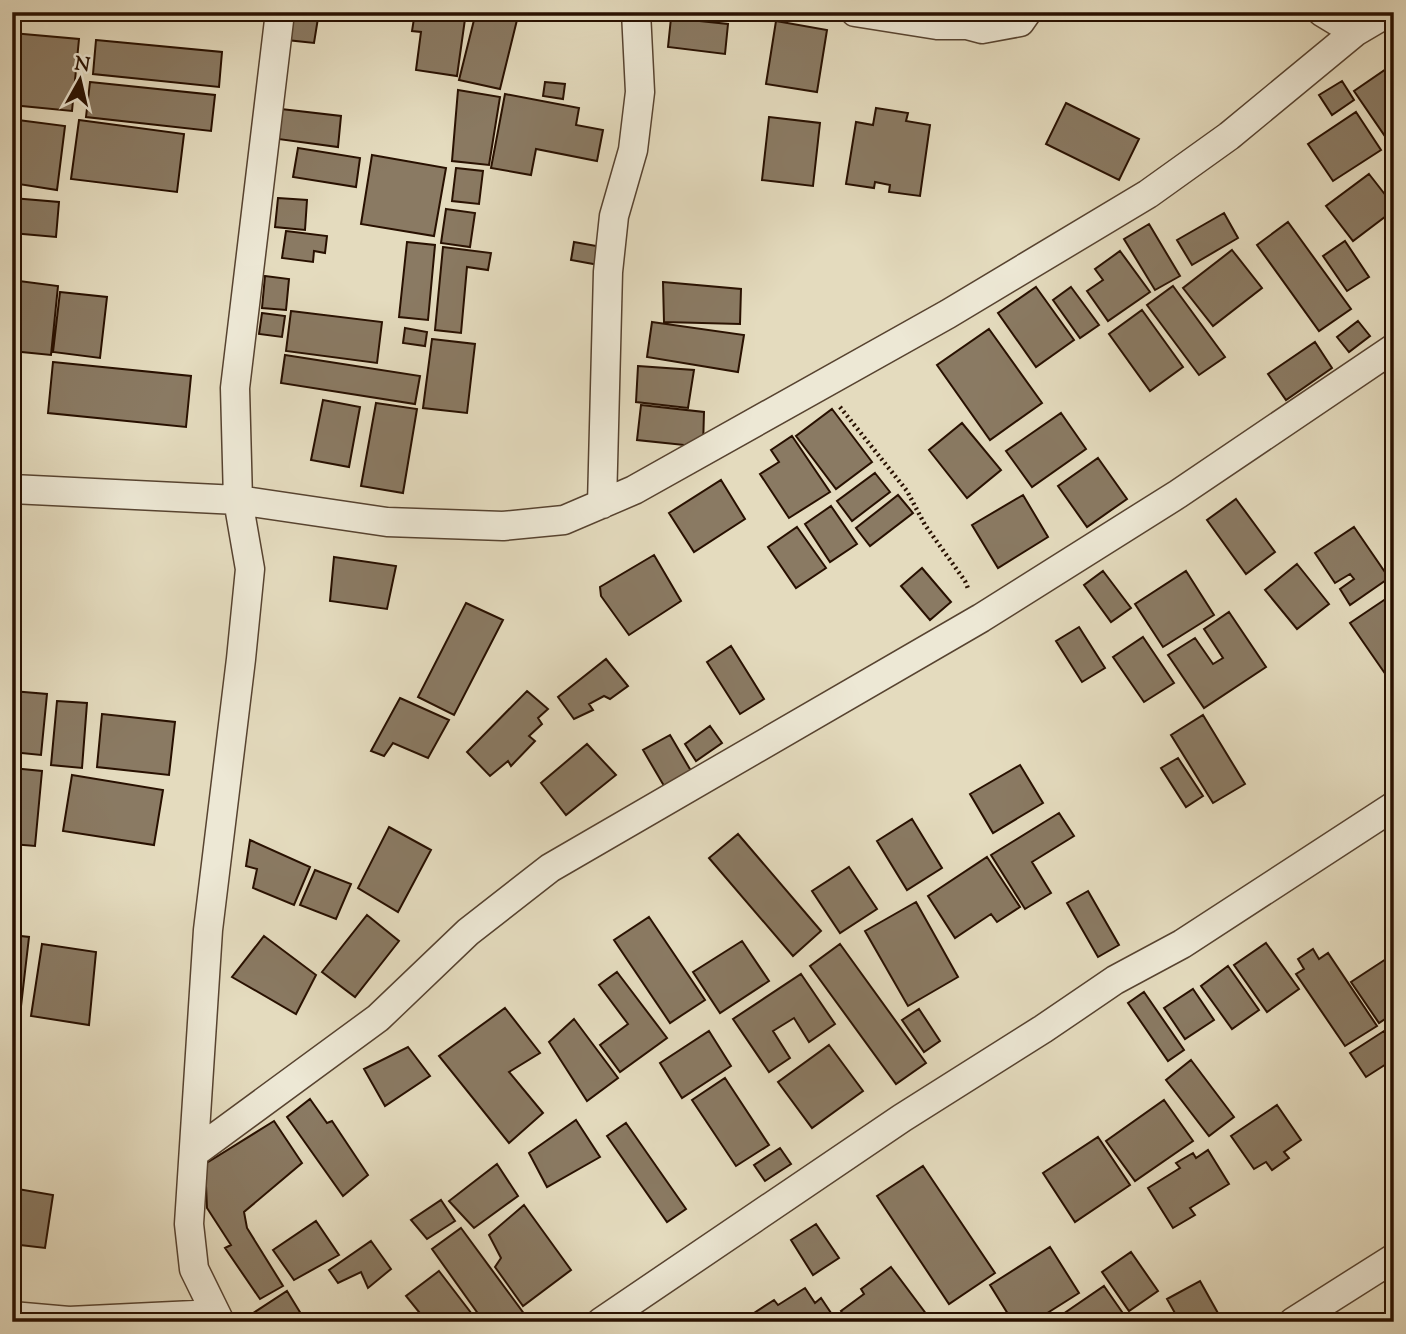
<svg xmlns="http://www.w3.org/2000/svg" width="1406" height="1334" viewBox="0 0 1406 1334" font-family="'Sorts Mill Goudy',serif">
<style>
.building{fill:#8a7a63;stroke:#281000;stroke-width:2}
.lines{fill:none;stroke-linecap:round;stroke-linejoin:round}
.minor-casing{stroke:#574330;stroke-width:31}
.path{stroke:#281000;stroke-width:4.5;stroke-dasharray:2 3.5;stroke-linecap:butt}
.minor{stroke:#ede8d5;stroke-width:28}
</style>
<rect width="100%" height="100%" fill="#e4dbbe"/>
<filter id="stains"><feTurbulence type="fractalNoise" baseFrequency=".00286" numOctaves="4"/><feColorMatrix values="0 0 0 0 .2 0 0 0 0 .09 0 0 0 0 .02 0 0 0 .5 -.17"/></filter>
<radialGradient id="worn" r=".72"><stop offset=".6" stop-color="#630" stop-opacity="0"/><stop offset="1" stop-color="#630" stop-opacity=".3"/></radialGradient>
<path class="building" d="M291,12H319L314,43L287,40Z
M415,12H466L457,76L416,70L421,32L412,31Z
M476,12H485L517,20L500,89L459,80Z
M671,18L728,24L725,54L668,47Z
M776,21L827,30L817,92L766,84Z
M12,33L79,39L72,111L12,105Z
M96,40L222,52L219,87L93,74Z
M1392,65L1394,68V143L1391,145L1354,91Z
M1342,81L1354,100L1332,115L1319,95Z
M90,82L215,95L211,131L86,117Z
M545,82L565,84L563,99L543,96Z
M458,90L500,97L489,165L452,161Z
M505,94L579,108L576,125L603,130L597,161L536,149L531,175L491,168Z
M1066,103L1139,139L1119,180L1046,144Z
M876,108L908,113L906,121L930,125L920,196L889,192L890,185L875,182L874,188L846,184L856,122L873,125Z
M281,109L341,116L338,147L278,139Z
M1356,112L1381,150L1333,181L1308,144Z
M769,117L820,123L813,186L762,180Z
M18,120L65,126L57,190L12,183V150Z
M79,120L184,134L177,192L71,179Z
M298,148L360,158L356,187L293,177Z
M372,155L446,168L434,236L361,224Z
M456,168L483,171L479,204L452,201Z
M1369,174L1394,206V210L1353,241L1326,206Z
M12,198L59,202L56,237L12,233Z
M278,198L307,200L305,230L275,227Z
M446,209L475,213L470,247L441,243Z
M1224,213L1238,238L1192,265L1177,240Z
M1288,222L1351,309L1319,331L1257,245Z
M1149,224L1180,276L1155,290L1124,239Z
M286,231L327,236L325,253L314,251L313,262L282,258Z
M1345,241L1369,277L1347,291L1323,256Z
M407,242L435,245L428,320L399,317Z
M574,242L602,247L599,265L571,260Z
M443,247L491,253L488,270L467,267L461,333L435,330Z
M1232,250L1262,288L1213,326L1183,288Z
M1120,251L1150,292L1108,321L1087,291L1103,280L1095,269Z
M265,276L289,279L286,310L262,308Z
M19,281L58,286L51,355L12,351Z
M663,282L741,289L740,324L664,322Z
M1173,286L1225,357L1199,375L1147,305Z
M1036,287L1074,340L1036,367L998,313Z
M1071,287L1099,325L1080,338L1053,300Z
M60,292L107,297L100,358L53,352Z
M1142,310L1183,367L1150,391L1109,334Z
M291,311L382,322L377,363L286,351Z
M262,313L285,316L282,337L259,334Z
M1358,321L1370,336L1349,352L1337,337Z
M652,322L744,335L738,372L647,357Z
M405,328L427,332L425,346L403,343Z
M989,329L1042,403L990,440L937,365Z
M432,339L475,344L467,413L423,408Z
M1315,342L1332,368L1286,400L1268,374Z
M285,355L420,376L415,404L281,383Z
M53,362L191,376L186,427L48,413Z
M638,366L694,370L688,408L636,402Z
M323,400L360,407L349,467L311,460Z
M376,403L417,409L403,493L361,486Z
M641,405L704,412L703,447L637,440Z
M832,409L872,462L836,489L796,436Z
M1061,413L1086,449L1032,487L1006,451Z
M962,423L1001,470L967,498L929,450Z
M792,436L830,492L789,518L760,474L779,462L771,450Z
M1098,458L1127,499L1087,527L1058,486Z
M875,473L890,492L852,521L837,501Z
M721,480L745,519L694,552L669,513Z
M898,495L913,513L870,546L856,528Z
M1023,495L1048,537L998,568L972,525Z
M1236,499L1275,552L1246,574L1207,520Z
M831,506L857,544L830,562L805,524Z
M797,527L826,568L796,588L768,547Z
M1354,527L1389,578L1350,605L1340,589L1354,579L1350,574L1335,583L1315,553Z
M654,555L681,601L629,635L601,596L600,587Z
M334,557L396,566L387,609L330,601Z
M1297,564L1329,604L1297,629L1265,590Z
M922,568L951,602L930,620L901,586Z
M1103,571L1131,608L1111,622L1084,585Z
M1186,571L1214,615L1163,647L1135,604Z
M1390,596L1394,601V670L1386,675L1350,623Z
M466,603L503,620L454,715L418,697Z
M1229,612L1266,667L1204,708L1168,655L1195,638L1213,664L1223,658L1204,629Z
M1079,627L1105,668L1082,682L1056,641Z
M1143,637L1174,683L1144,702L1113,657Z
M731,646L764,699L740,714L707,662Z
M606,659L628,686L610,699L604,696L589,704L593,710L574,719L558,697Z
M12,691L47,694L41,755L12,752Z
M527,691L548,709L538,718L542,724L529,736L535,741L511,766L508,761L490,776L467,752Z
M400,698L449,720L428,758L393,743L384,756L371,751Z
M57,701L87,703L82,768L51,765Z
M102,714L175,722L169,775L97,767Z
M1203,715L1245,784L1213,803L1171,735Z
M710,726L722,743L696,761L685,744Z
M670,735L694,776L667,791L643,750Z
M587,744L616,775L566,815L541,783Z
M1178,758L1203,796L1186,807L1161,768Z
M1020,765L1043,803L993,833L970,794Z
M12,768L42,771L35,846L12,844Z
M72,775L163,790L154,845L63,831Z
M1059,813L1074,836L1032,862L1051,893L1025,909L991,855Z
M912,819L942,868L907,890L877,841Z
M389,827L431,850L398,912L358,888Z
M738,834L821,931L793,956L709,858Z
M250,840L310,867L294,905L253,888L257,869L246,866Z
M987,857L1020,907L997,922L991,914L955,938L928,896Z
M849,867L877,909L840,933L812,891Z
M315,870L351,884L336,919L300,905Z
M1088,891L1119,945L1098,957L1067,903Z
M916,902L958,977L908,1006L865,931Z
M367,915L399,941L355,997L322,972Z
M649,917L705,1000L670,1023L614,940Z
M12,935L29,937L20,1015L12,1014Z
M264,936L316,975L296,1014L232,977Z
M742,941L769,981L720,1013L693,972Z
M1266,943L1299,989L1267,1012L1234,965Z
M42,944L96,952L89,1025L31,1016Z
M840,944L926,1063L896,1084L810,966Z
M1313,949L1319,959L1328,953L1377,1026L1345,1046L1296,974L1304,969L1298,959Z
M1389,957L1394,964V1013L1379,1023L1351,982Z
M1228,966L1259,1010L1232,1029L1201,986Z
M617,972L667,1038L620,1072L600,1045L628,1024L599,985Z
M801,974L835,1024L809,1042L794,1018L773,1031L790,1058L769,1072L733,1019Z
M1193,989L1214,1020L1185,1039L1164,1008Z
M1144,992L1184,1050L1168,1061L1128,1003Z
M505,1008L540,1053L509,1072L543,1113L509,1143L439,1056Z
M919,1009L940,1041L924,1052L902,1020Z
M574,1019L618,1078L587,1101L549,1042Z
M709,1031L731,1066L682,1098L660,1063Z
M1384,1031L1394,1045V1059L1366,1077L1350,1053Z
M829,1045L863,1091L812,1128L778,1082Z
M408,1047L430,1076L385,1106L364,1069Z
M1191,1060L1234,1117L1209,1136L1166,1080Z
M725,1078L769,1145L736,1166L692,1100Z
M310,1099L327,1123L332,1121L368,1175L343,1196L287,1117Z
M1164,1100L1193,1141L1135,1181L1106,1141Z
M1277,1105L1301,1140L1284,1152L1289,1158L1272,1170L1266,1162L1254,1169L1231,1136Z
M576,1120L600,1157L547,1187L529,1153Z
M274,1121L302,1163L244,1212L247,1228L283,1286L260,1299L225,1248L231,1245L207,1208L205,1164Z
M626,1123L686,1209L667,1222L607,1136Z
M1098,1137L1130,1185L1075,1222L1043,1173Z
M780,1148L791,1164L765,1181L754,1165Z
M1208,1150L1229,1184L1190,1208L1195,1215L1173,1228L1148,1188L1180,1168L1176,1163L1193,1153L1196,1158Z
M497,1164L518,1196L474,1228L449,1201Z
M923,1166L995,1273L949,1304L877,1196Z
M12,1188L53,1195L45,1248L12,1244Z
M441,1200L455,1221L427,1239L411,1220Z
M524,1205L571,1270L523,1306L495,1267L501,1258L489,1235Z
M316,1221L339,1255L294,1280L273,1250Z
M816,1224L839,1258L813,1275L791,1240Z
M461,1228L525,1315L515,1322H484L432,1249Z
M371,1241L391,1269L368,1288L361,1272L338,1283L329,1270Z
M1050,1247L1079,1293L1033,1322H1013L990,1285Z
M1131,1252L1158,1291L1129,1311L1102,1272Z
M891,1267L927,1315L917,1322H849L841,1311L864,1294L861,1289Z
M439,1271L478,1322H427L406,1296Z
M1200,1281L1219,1315L1208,1322H1180L1167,1299Z
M1104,1286L1129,1322H1068L1063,1314Z
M805,1288L815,1303L821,1298L837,1322H760L754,1313L774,1300L778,1305Z
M287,1291L306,1322H250L247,1317Z"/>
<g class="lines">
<defs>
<path id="minor" d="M855,12L937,25H967L982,29L1020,22L1027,12
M1322,12L1355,32
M12,489L238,500L387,522L503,526L564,520L634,490L948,314L1148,194L1229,136L1355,32L1389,12
M602,504L608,272L614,216L633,150L640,92L636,12
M194,1153L378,1018L468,932L550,868L981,618L1178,494L1394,348
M12,1316L69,1321L215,1314
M220,1322L194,1269L189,1224L208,930L241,659L250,569L238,500L235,388L280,12
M601,1322L902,1118L1043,1029L1115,980L1182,944L1394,806
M1293,1322L1394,1258"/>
</defs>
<use href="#minor" class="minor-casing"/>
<path class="path" d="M840,407L907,491L925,525L965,581L969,591"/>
<use href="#minor" class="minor"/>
</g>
<rect width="1406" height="1334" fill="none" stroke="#e4dbbe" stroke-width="42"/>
<rect x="14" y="14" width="1378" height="1306" fill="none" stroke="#281000" stroke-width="3.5"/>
<rect x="21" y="21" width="1364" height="1292" fill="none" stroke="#281000" stroke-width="2"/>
<g transform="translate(80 80) rotate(8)" stroke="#ede8d5" stroke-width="5" paint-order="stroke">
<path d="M0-5L12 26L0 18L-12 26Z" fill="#281000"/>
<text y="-10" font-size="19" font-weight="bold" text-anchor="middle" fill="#281000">N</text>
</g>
<rect width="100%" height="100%" filter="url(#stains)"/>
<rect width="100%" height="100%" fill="url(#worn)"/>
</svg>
